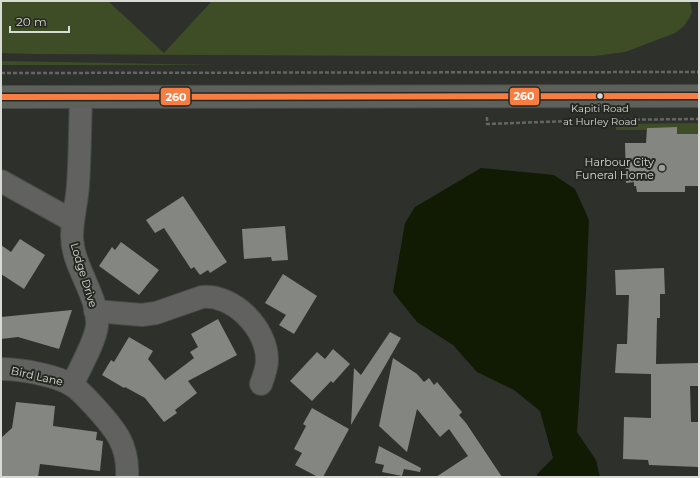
<svg xmlns="http://www.w3.org/2000/svg" width="700" height="478" viewBox="0 0 700 478" font-family="Montserrat,sans-serif">
<style>
.green{fill:#3e4d26}
.water{fill:#111b04}
.building{fill:#848682}
.lines{fill:none;stroke-linecap:round;stroke-linejoin:round}
.street-casing{stroke:#494b47;stroke-width:24}
.secondary-casing{stroke:#494b47;stroke-width:24}
.path{stroke:#656664;stroke-width:2.5;stroke-dasharray:4 2;stroke-linecap:butt}
.street{stroke:#61625f;stroke-width:22}
.secondary{stroke:#5e615a;stroke-width:22}
.bus-1-casing{stroke:#252821;stroke-width:9}
.bus-1{stroke:#f77d43;stroke-width:6}
.bus-dot{fill:#d8dad6;stroke:#252821;stroke-width:1.5}
.poi-dot{fill:#9c9e9a;stroke:#252821;stroke-width:1.5}
.labels{text-anchor:middle;dominant-baseline:central;stroke-width:4;stroke-linejoin:round;paint-order:stroke}
.bus-label{font-size:10px;fill:#d8dad6;stroke:#252821}
.poi-label{font-size:11px;fill:#d8dad6;stroke:#252821;text-anchor:end}
.street-label{font-size:11px;fill:#d8dad6;stroke:#252821}
.line-badge{stroke:#252821;stroke-width:1.5}
.badge-label{font-size:11px;text-anchor:middle;font-weight:bold;fill:#fff}
</style>
<rect width="100%" height="100%" fill="#2e302c"/>
<path class="green" d="M1,1H108L164,53L212,1H690L692,12L690,17L684,26L675,33L625,52L595,56H412L35,54L1,53Z
M1,61L220,65H1Z
M699,123V134H677V127L647,128V130H616V124Z"/>
<path class="water" d="M481,168L554,175L575,189L589,220L586,293L577,432L596,460L600,477H537V474L553,458L540,411L514,390L477,372L453,345L417,322L393,292L405,223L415,207Z"/>
<path class="building" d="M677,127V134H699V186H685V192H637L636,186H634V182L626,183L625,143H646L647,128Z
M183,196L227,262L210,273L208,270L200,275L194,267L191,269L164,228L155,233L146,220Z
M285,226L288,260L272,261L271,257L244,259L242,229Z
M20,239L45,255L24,289L1,274V245L11,252Z
M121,242L159,270L139,295L99,266L112,247L115,250Z
M664,268L665,294H660V318H657L656,364L699,363V386H690L691,422H699V467L649,465L648,460L623,459L624,417L651,418V374L615,373L617,344H627L629,295H616L615,270Z
M283,274L317,296L294,334L279,325L286,315L265,303Z
M72,310L59,349L18,337L1,339V317Z
M218,319L237,355L188,381L197,393L175,410L177,413L164,422L145,398L125,387L124,388L102,375L111,360L114,362L129,337L153,351L148,359L165,380L194,358L190,352L198,347L191,334Z
M390,332L401,338L351,425L354,368L361,375Z
M333,349L350,364L333,383L331,381L312,401L290,381L317,352L325,359Z
M393,358L417,374L424,382L429,378L434,385L437,382L462,412L459,415L466,423L502,477H436L468,456L449,429L440,437L417,409L407,452L379,426Z
M16,402L55,406L53,426L97,432L96,440L103,441L100,471L40,464L38,477H1V438L12,428Z
M312,408L349,429L323,477H318L295,465L302,453L294,449L306,426L303,424Z
M379,446L421,468L420,472L404,469L402,476L382,472L384,465L375,463Z"/>
<g class="lines">
<defs>
<path id="street" d="M1,181L73,221
M95,311L142,315L156,313L202,297C233,294 267,328 267,360C267,368 264,376 261,384
M1,369C19,369 57,375 73,386C81,391 88,400 95,407C115,429 129,445 127,477
M72,385C79,370 95,342 97,326C99,295 72,267 72,236C72,219 77,202 78,185C80,155 80,126 81,97"/>
<path id="secondary" d="M1,97L699,96"/>
</defs>
<use href="#street" class="street-casing"/>
<use href="#secondary" class="secondary-casing"/>
<path class="path" d="M1,73L699,72
M487,117V124L597,120L699,119"/>
<use href="#street" class="street"/>
<use href="#secondary" class="secondary"/>
<defs>
<path id="bus-1" d="M1,97L699,96"/>
</defs>
<use href="#bus-1" class="bus-1-casing"/>
<use href="#bus-1" class="bus-1"/>
</g>
<circle class="bus-dot" cx="600" cy="96" r="3.5"/>
<circle class="poi-dot" cx="662" cy="168" r="4"/>
<g class="labels">
<g class="bus-label">
<text x="600" y="108">Kapiti Road<tspan x="600" dy="13">at Hurley Road</tspan></text>
</g>
<g class="poi-label">
<text x="654" y="162">Harbour City<tspan x="654" dy="13">Funeral Home</tspan></text>
</g>
<g class="street-label">
<text transform="translate(84 275) rotate(73)">Lodge Drive</text>
<text transform="translate(37 376) rotate(13)">Bird Lane</text>
</g>
</g>
<g class="line-badge">
<rect x="509" y="87" width="31" height="19" rx="4" fill="#f77d43"/>
<rect x="160" y="87" width="31" height="19" rx="4" fill="#f77d43"/>
</g>
<g class="badge-label">
<text x="524" y="100">260</text>
<text x="176" y="101">260</text>
</g>
<rect width="700" height="478" fill="none" stroke="#d8dad6" stroke-width="4"/>
<path d="M10 26v6h59v-6" fill="none" stroke="#d8dad6" stroke-width="2"/>
<text x="16" y="26" font-size="12" fill="#d8dad6" stroke="#252821" stroke-width="3" paint-order="stroke">20 m</text>
</svg>
